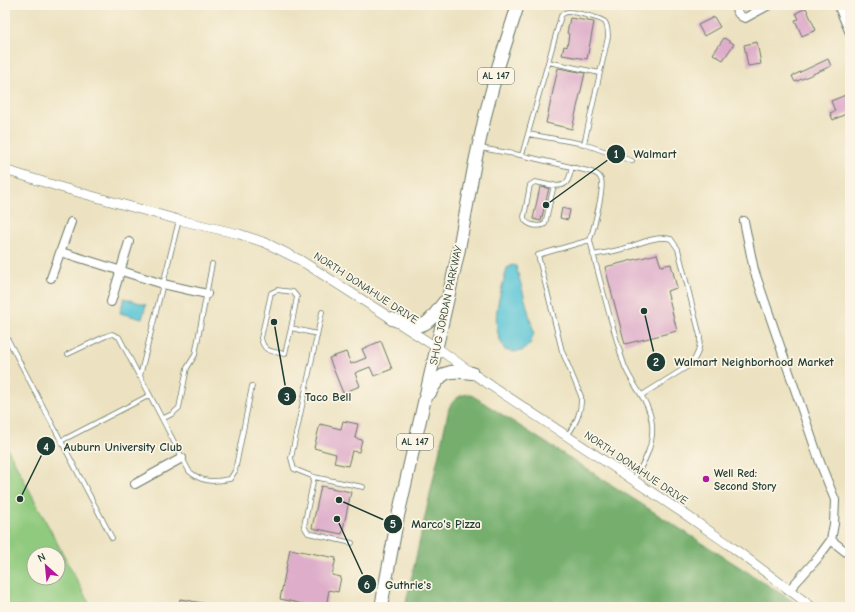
<svg xmlns="http://www.w3.org/2000/svg" width="855" height="612" viewBox="0 0 855 612" font-family="'Comic Neue',sans-serif">
<style>
.green{fill:#90ca7e;stroke:#588459;fill-rule:evenodd}
.forest{fill:#74ae6d;stroke:#4a7650}
.water{fill:#5cc6d7;stroke:#3e8286}
.building{fill:#deadca}
.lines{fill:none;stroke-linecap:round;stroke-linejoin:round}
.service-casing{stroke:#677765;stroke-width:5.5}
.minor-casing{stroke:#677765;stroke-width:10}
.tertiary-casing{stroke:#677765;stroke-width:10}
.primary-casing{stroke:#677765;stroke-width:14}
.service{stroke:#fff;stroke-width:4}
.minor{stroke:#fff;stroke-width:8}
.tertiary{stroke:#fff;stroke-width:9}
.primary{stroke:#fff;stroke-width:12}
.poi-dot{fill:#b5179e;stroke:#fcf5e5;stroke-width:1.5}
.labels{text-anchor:middle;dominant-baseline:central;stroke-width:3.5;stroke-linejoin:round;paint-order:stroke}
.shield{fill:#fcf5e5;stroke:#617469;stroke-width:1}
.shield-label{font-size:10px;font-weight:bold;fill:#1f3d34}
.street-label{font-size:11px;fill:#1f3d34;stroke:#fcf5e5}
.poi-label{font-size:11px;font-weight:bold;fill:#1f3d34;stroke:#fcf5e5;text-anchor:start}
.leader{fill:none;stroke:#1f3d34;stroke-width:1.5}
.callout-dot{fill:#1f3d34;stroke:#fcf5e5;stroke-width:1.5}
.mark-label{font-size:12px;text-anchor:middle;font-weight:bold;fill:#fff}
.callout-label{font-size:12px;text-anchor:middle;font-weight:bold;fill:#1f3d34;stroke:#fcf5e5;stroke-width:3.5;stroke-linejoin:round;paint-order:stroke}
</style>
<rect width="100%" height="100%" fill="#fcf5e5"/>
<filter id="ink" filterUnits="userSpaceOnUse"><feTurbulence type="fractalNoise" baseFrequency=".025" numOctaves="2"/><feDisplacementMap in="SourceGraphic" scale="8" xChannelSelector="R" yChannelSelector="G"/><feConvolveMatrix kernelMatrix="1 2 1 2 8 2 1 2 1" color-interpolation-filters="sRGB"/></filter>
<filter id="wash" filterUnits="userSpaceOnUse"><feTurbulence type="fractalNoise" baseFrequency=".012" numOctaves="4" result="noise"/><feDisplacementMap in="SourceGraphic" scale="16" xChannelSelector="R" yChannelSelector="G"/><feGaussianBlur stdDeviation="0.9" result="paint"/><feColorMatrix in="noise" values="0 0 0 0 0 0 0 0 0 0 0 0 0 0 0 0 0 1.4 0 .05"/><feComposite in="paint" operator="in"/></filter>
<g filter="url(#wash)">
<rect width="100%" height="100%" fill="#ece2c1"/>
<path class="green" d="M5,444L91,607H5ZM34,554H58V578H34Z"/>
<path class="forest" d="M468,394L473,396L802,607H405L449,408C453,400 459,395 468,394Z"/>
<path class="water" d="M513,265L516,266L534,333L530,344L522,351L512,352L505,350C488,321 500,298 507,268Z
M124,298L146,305L142,319L120,313Z"/>
<g id="blocks">
<path class="building" d="M806,8L816,30L802,36L795,20L799,19L796,13Z
M714,17L720,27L704,36L698,25Z
M570,18L594,22L587,59L562,55L564,46L567,47L569,34L567,33Z
M724,38L734,44L723,60L713,54Z
M757,42L761,64L748,66L744,45Z
M828,59L831,66L795,82L792,76Z
M558,68L585,73L572,129L546,123Z
M848,94L850,98V112L833,120L830,113L835,111L831,101Z
M540,187L549,188L541,221L533,219Z
M562,208L570,210L568,220L560,218Z
M657,254L661,266L671,264L677,288L667,291L677,331L625,344L605,267Z
M381,341L392,369L374,376L370,367L355,373L360,386L343,393L329,358L346,352L351,364L366,358L362,349Z
M343,421L358,424L355,438L362,440L359,452L352,451L348,466L334,463L336,454L314,448L320,424L341,429Z
M321,486L351,492L342,534L312,528Z
M290,549L336,558L332,575L341,577L338,592L329,590L326,607H317L280,599Z
M180,599L208,604L207,607H178Z"/>
</g>
</g>
<g filter="url(#ink)">
<use href="#blocks" fill-opacity="0" stroke="#677765" stroke-width="1"/>
<g class="lines">
<defs>
<path id="service" d="M548,62L600,73
M528,134L584,144L632,161
M480,148L520,155L588,171C594,173 598,173 601,179C605,188 593,230 590,240C596,266 603,291 610,317C615,333 619,351 625,367C633,387 650,401 652,424C654,446 644,463 633,480
M522,155L561,16C563,13 565,12 569,12C575,12 601,18 605,22C608,26 608,32 608,37L584,144
M554,185L545,224C538,228 525,225 524,217L530,185L535,182C544,183 563,191 568,180C570,176 571,171 572,167
M179,220L140,376L189,471C202,483 213,482 230,479L235,471L252,386
M593,255C603,253 612,252 622,249C637,245 655,235 671,239L678,249L700,336C700,348 698,356 690,365L642,395
M322,312L291,458L294,469L314,477L363,487
M291,328L285,354C272,351 264,353 261,338L271,293L277,290L293,292L297,297L291,328L317,334
M5,334L112,538
M68,354L106,336L112,334L119,337L139,376
M162,419L172,414L179,408L187,368L195,355L212,264
M567,436C576,423 582,412 581,396L562,351L538,255L590,240
M61,441L150,395
M314,477L304,526L308,533L352,543"/>
<path id="minor" d="M734,5C737,11 738,16 745,18L769,5
M838,5L850,33
M744,221L754,270L821,465L835,500L834,524L831,540L817,559L789,590
M61,252L163,284L207,294
M51,278L71,222
M111,302L129,242
M135,484L182,458
M831,540L850,555"/>
<path id="tertiary" d="M5,170L63,188L179,220L239,234L266,243L300,260L436,347L472,373L686,515L728,544L812,607"/>
<path id="primary" d="M392,319C424,330 424,329 444,302
M430,393C442,370 448,370 472,373
M381,607L398,516L458,254L475,162L486,112L499,64L518,5"/>
</defs>
<use href="#service" class="service-casing"/>
<use href="#minor" class="minor-casing"/>
<use href="#tertiary" class="tertiary-casing"/>
<use href="#primary" class="primary-casing"/>
<use href="#service" class="service"/>
<use href="#minor" class="minor"/>
<use href="#tertiary" class="tertiary"/>
<use href="#primary" class="primary"/>
</g>
</g>
<circle class="poi-dot" cx="706" cy="479" r="4"/>
<g class="labels">
<g class="shield">
<rect x="478" y="68" width="36" height="16" rx="3"/>
<rect x="397" y="434" width="36" height="16" rx="3"/>
</g>
<g class="shield-label">
<text x="496" y="76">AL 147</text>
<text x="415" y="442">AL 147</text>
</g>
<g class="street-label">
<text transform="translate(366 288) rotate(33)">NORTH DONAHUE DRIVE</text>
<text transform="translate(446 305) rotate(-78)">SHUG JORDAN PARKWAY</text>
<text transform="translate(636 468) rotate(34)">NORTH DONAHUE DRIVE</text>
</g>
<g class="poi-label">
<text x="714" y="473">Well Red:<tspan x="714" dy="13">Second Story</tspan></text>
</g>
</g>
<path class="leader" d="M546 205L616 154M644 311L656 362M274 322L287 396M20 499L46 446M339 500L393 524M337 519L367 584"/>
<g class="callout-dot">
<circle cx="546" cy="205" r="4"/>
<circle cx="644" cy="311" r="4"/>
<circle cx="274" cy="322" r="4"/>
<circle cx="20" cy="499" r="4"/>
<circle cx="339" cy="500" r="4"/>
<circle cx="337" cy="519" r="4"/>
<circle cx="616" cy="154" r="10"/>
<circle cx="656" cy="362" r="10"/>
<circle cx="287" cy="396" r="10"/>
<circle cx="46" cy="446" r="10"/>
<circle cx="393" cy="524" r="10"/>
<circle cx="367" cy="584" r="10"/>
</g>
<g class="mark-label">
<text x="616" y="158">1</text>
<text x="656" y="366">2</text>
<text x="287" y="401">3</text>
<text x="46" y="451">4</text>
<text x="393" y="528">5</text>
<text x="367" y="589">6</text>
</g>
<g class="callout-label">
<text x="655" y="158">Walmart</text>
<text x="754" y="366">Walmart Neighborhood Market</text>
<text x="328" y="401">Taco Bell</text>
<text x="123" y="451">Auburn University Club</text>
<text x="446" y="528">Marco's Pizza</text>
<text x="408" y="589">Guthrie's</text>
</g>
<rect width="855" height="612" fill="none" stroke="#fcf5e5" stroke-width="20"/>
<g transform="translate(46 566) rotate(333)"><circle r="19" fill="#fcf5e5" stroke="#a4ab9e"/>
<path d="M0-3L7 15L0 10L-7 15Z" fill="#b5179e"/>
<text y="-6" font-size="11" font-weight="bold" text-anchor="middle" fill="#1f3d34">N</text>
</g>
</svg>
